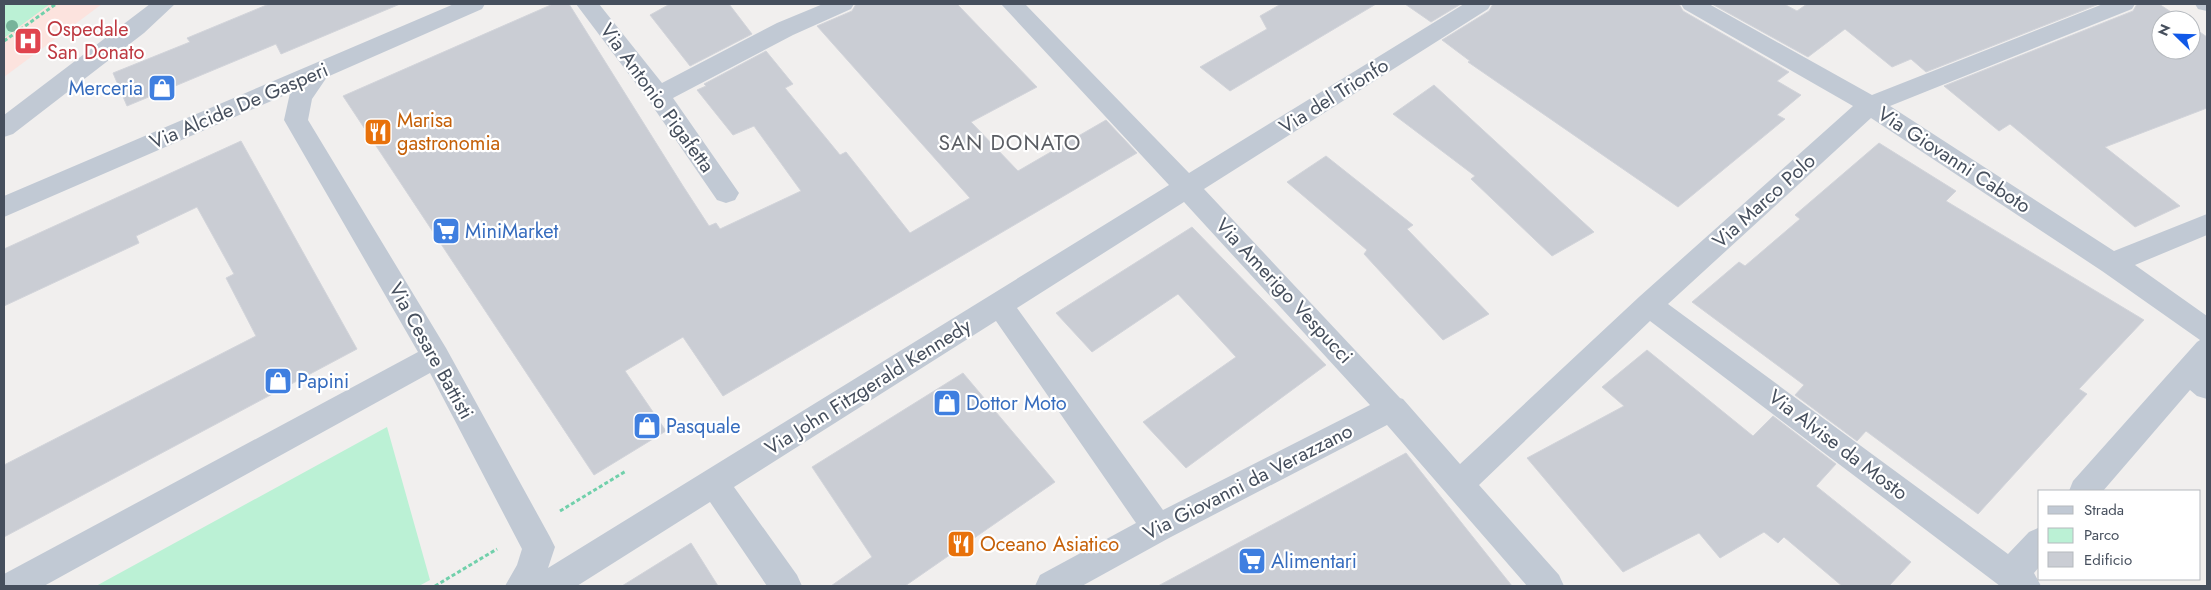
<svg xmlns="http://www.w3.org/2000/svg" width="2211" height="590" viewBox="0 0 2211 590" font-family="Jost,sans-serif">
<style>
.medical{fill:#fce3de}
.green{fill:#bbf1d5}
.building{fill:#cacdd4;stroke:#d2d4da}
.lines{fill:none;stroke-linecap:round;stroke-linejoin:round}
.path{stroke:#71d0ab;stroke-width:3;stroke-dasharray:4 2.5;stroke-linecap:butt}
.minor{fill:#c1c9d4;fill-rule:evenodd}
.tree{fill:#77b39a}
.labels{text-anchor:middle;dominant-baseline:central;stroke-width:4.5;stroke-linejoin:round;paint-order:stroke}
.health-label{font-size:20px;fill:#be3a42;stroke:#fff;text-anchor:start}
.shop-label{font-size:20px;fill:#366cbe;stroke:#fff;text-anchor:start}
.street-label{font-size:20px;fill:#464f5d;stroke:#fff}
.food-label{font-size:20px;fill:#c56008;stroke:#fff;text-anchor:start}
.neighbourhood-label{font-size:21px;letter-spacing:1px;fill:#5b5e64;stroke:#fff}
</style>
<rect width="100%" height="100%" fill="#f1efee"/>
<path class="medical" d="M4,4H102L4,77Z"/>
<path class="green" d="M4,4H50L4,38Z
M387,427L430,580L419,586H96Z"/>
<path class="building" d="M269,4H400L281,54L276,44L127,106L113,73L190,42L187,38Z
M553,4H569L683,186L709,226L716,223L720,229L801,191L754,126L733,135L697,90L706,86L704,84L766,51L793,84L785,88L840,155L846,152L910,233L970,198L817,26L852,11L856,4H957L1037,87L971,122L1018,171L1106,120L1137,153L723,396L683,337L625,371L666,431L594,475L343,96Z
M670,4H729L752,34L690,66L650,15Z
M1281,4H1376L1230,91L1200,67L1267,29L1260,16Z
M1405,4H1461L1431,22Z
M1493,4H1679L1683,11L1789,72L1777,81L1801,95L1777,115L1785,119L1678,207L1468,62L1470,61L1442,40L1489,11Z
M1712,4H1784L1797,11L1807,4H2099L1926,72L1911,59L1892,67L1845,29L1808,57Z
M2137,4H2159L2183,20H2161V50H2191V26L2207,37V108L2105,147L2180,206L2135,227L2010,124L1999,131L1944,86L2133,11Z
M1434,85L1594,232L1552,256L1471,179L1475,176L1393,114Z
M241,141L357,349L4,537V465L256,336L226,278L234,274L197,207L136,236L139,243L4,306V249Z
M1879,143L1956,191L1946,201L2144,320L2079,389L2087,394L1978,514L1866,431L1857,441L1795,395L1804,385L1692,302L1739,262L1745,266L1800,219L1795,215Z
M1326,156L1413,225L1407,229L1489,314L1443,340L1364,254L1367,250L1287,182Z
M1192,227L1326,365L1186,468L1143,422L1236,357L1178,294L1092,352L1056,313Z
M1647,350L1753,436L1773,416L1836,464L1816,486L1911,562L1889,586H1842L1784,537L1778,543L1764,532L1720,558L1699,533L1623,572L1527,458L1624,406L1602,387Z
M963,373L1055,482L905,586H831L872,557L812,467Z
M1406,453L1512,586H1158L1376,469Z
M691,543L718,586H622Z"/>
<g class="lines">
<path class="path" d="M4,41L56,4
M560,511L626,471
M435,586L497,549"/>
<path class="minor" d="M150,4H175L144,33L13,134L4,137V115Z
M454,4H485L482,9L327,77L312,99L308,120L446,348L550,537L555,547L548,568L1169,185L1001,4H1025L1189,173L1464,4H1491L1488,9L1204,189L1400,398L1403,399L1460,464L1639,297L1853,106L1684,9L1681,4H1709L1872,95L2103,4H2135L2132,9L1890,106L2114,251L2207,214V235L2135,265L2207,316V399L2197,396L2190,390L2103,491H2069L2073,481L2197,342L2200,340L2102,271L1871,118L1668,304L2008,554L2029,532L2040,527V566L2034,573L2041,586H2000L1650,321L1479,485L1559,575L1564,586H1527L1387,425L1169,538L1082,586H1035L1040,575L1136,523L996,321L734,487L797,575L802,586H767L710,502L577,586H505L517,565L522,549L430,373L44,586H4V574L418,352L284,120L290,93L4,217V196ZM1184,202L1370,405L1163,510L1017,308Z
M576,4H599L662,83L777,23L823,4H854L851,9L793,35L673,98L739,193L735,200L726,203L717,200L649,101Z
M2195,4H2207V11L2198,9Z"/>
</g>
<circle class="tree" cx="12" cy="26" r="6"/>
<defs>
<symbol id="hospital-square" viewBox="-11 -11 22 22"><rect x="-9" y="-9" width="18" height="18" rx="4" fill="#e0444e" stroke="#fff"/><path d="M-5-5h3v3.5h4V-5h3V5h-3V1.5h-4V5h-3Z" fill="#fff"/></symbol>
<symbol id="shop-square" viewBox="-11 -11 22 22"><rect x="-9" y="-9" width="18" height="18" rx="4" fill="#3f7fe0" stroke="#fff"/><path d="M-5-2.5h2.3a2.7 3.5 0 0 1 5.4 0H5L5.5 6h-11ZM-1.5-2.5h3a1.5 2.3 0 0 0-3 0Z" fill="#fff"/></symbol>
<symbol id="restaurant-square" viewBox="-11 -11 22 22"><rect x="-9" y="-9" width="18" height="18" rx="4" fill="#e8710a" stroke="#fff"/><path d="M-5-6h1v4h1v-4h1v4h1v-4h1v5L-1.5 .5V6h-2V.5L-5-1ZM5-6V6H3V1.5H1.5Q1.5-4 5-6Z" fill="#fff"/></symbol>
<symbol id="supermarket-square" viewBox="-11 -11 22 22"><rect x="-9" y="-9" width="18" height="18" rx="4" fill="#3f7fe0" stroke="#fff"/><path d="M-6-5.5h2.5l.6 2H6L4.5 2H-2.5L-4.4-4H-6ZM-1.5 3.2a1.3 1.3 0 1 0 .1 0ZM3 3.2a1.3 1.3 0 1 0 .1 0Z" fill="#fff"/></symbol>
</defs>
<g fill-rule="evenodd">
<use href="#hospital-square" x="12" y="25" width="32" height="32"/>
<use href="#shop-square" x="146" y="72" width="32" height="32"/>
<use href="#restaurant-square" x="362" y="116" width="32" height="32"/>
<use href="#supermarket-square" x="430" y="215" width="32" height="32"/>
<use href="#shop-square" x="262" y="365" width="32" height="32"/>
<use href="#shop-square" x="931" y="387" width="32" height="32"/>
<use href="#shop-square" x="631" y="410" width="32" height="32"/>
<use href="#restaurant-square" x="945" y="528" width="32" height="32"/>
<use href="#supermarket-square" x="1236" y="545" width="32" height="32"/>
</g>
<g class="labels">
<g class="health-label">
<text x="47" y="29">Ospedale<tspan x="47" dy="23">San Donato</tspan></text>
</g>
<g class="shop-label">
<text x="143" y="88" text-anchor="end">Merceria</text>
<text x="465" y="231">MiniMarket</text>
<text x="297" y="381">Papini</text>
<text x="966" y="403">Dottor Moto</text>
<text x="666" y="426">Pasquale</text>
<text x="1271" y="561">Alimentari</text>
</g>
<g class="street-label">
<text transform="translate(1334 96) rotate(-32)">Via del Trionfo</text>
<text transform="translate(657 98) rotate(54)">Via Antonio Pigafetta</text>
<text transform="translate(239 106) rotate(-23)">Via Alcide De Gasperi</text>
<text transform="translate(1954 160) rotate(33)">Via Giovanni Caboto</text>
<text transform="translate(1764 201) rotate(-42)">Via Marco Polo</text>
<text transform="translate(1284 291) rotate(47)">Via Amerigo Vespucci</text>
<text transform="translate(431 351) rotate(61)">Via Cesare Battisti</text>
<text transform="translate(868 387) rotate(-32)">Via John Fitzgerald Kennedy</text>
<text transform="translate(1838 445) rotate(37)">Via Alvise da Mosto</text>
<text transform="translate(1248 482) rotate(-27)">Via Giovanni da Verazzano</text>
</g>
<g class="food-label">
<text x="397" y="120">Marisa<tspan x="397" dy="23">gastronomia</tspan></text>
<text x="980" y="544">Oceano Asiatico</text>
</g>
<g class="neighbourhood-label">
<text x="1010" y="143">SAN DONATO</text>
</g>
</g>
<rect width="2211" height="590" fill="none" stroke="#464f5d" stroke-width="10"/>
<rect x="2038" y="490" width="162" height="90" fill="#ffffff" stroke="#b5b9be"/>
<rect x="2048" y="506" width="25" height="8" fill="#c1c9d4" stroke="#b5b9be"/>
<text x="2084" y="515" font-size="15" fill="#464f5d">Strada</text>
<rect x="2048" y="528" width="25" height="15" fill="#bbf1d5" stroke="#b5b9be"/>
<text x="2084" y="540" font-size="15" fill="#464f5d">Parco</text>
<rect x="2048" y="552" width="25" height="15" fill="#cacdd4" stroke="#b5b9be"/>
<text x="2084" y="565" font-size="15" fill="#464f5d">Edificio</text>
<g transform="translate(2176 35) rotate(293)"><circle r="24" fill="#ffffff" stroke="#b5b9be"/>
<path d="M0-4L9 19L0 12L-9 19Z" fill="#1159e8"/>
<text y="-8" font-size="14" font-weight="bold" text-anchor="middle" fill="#464f5d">N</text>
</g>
</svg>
